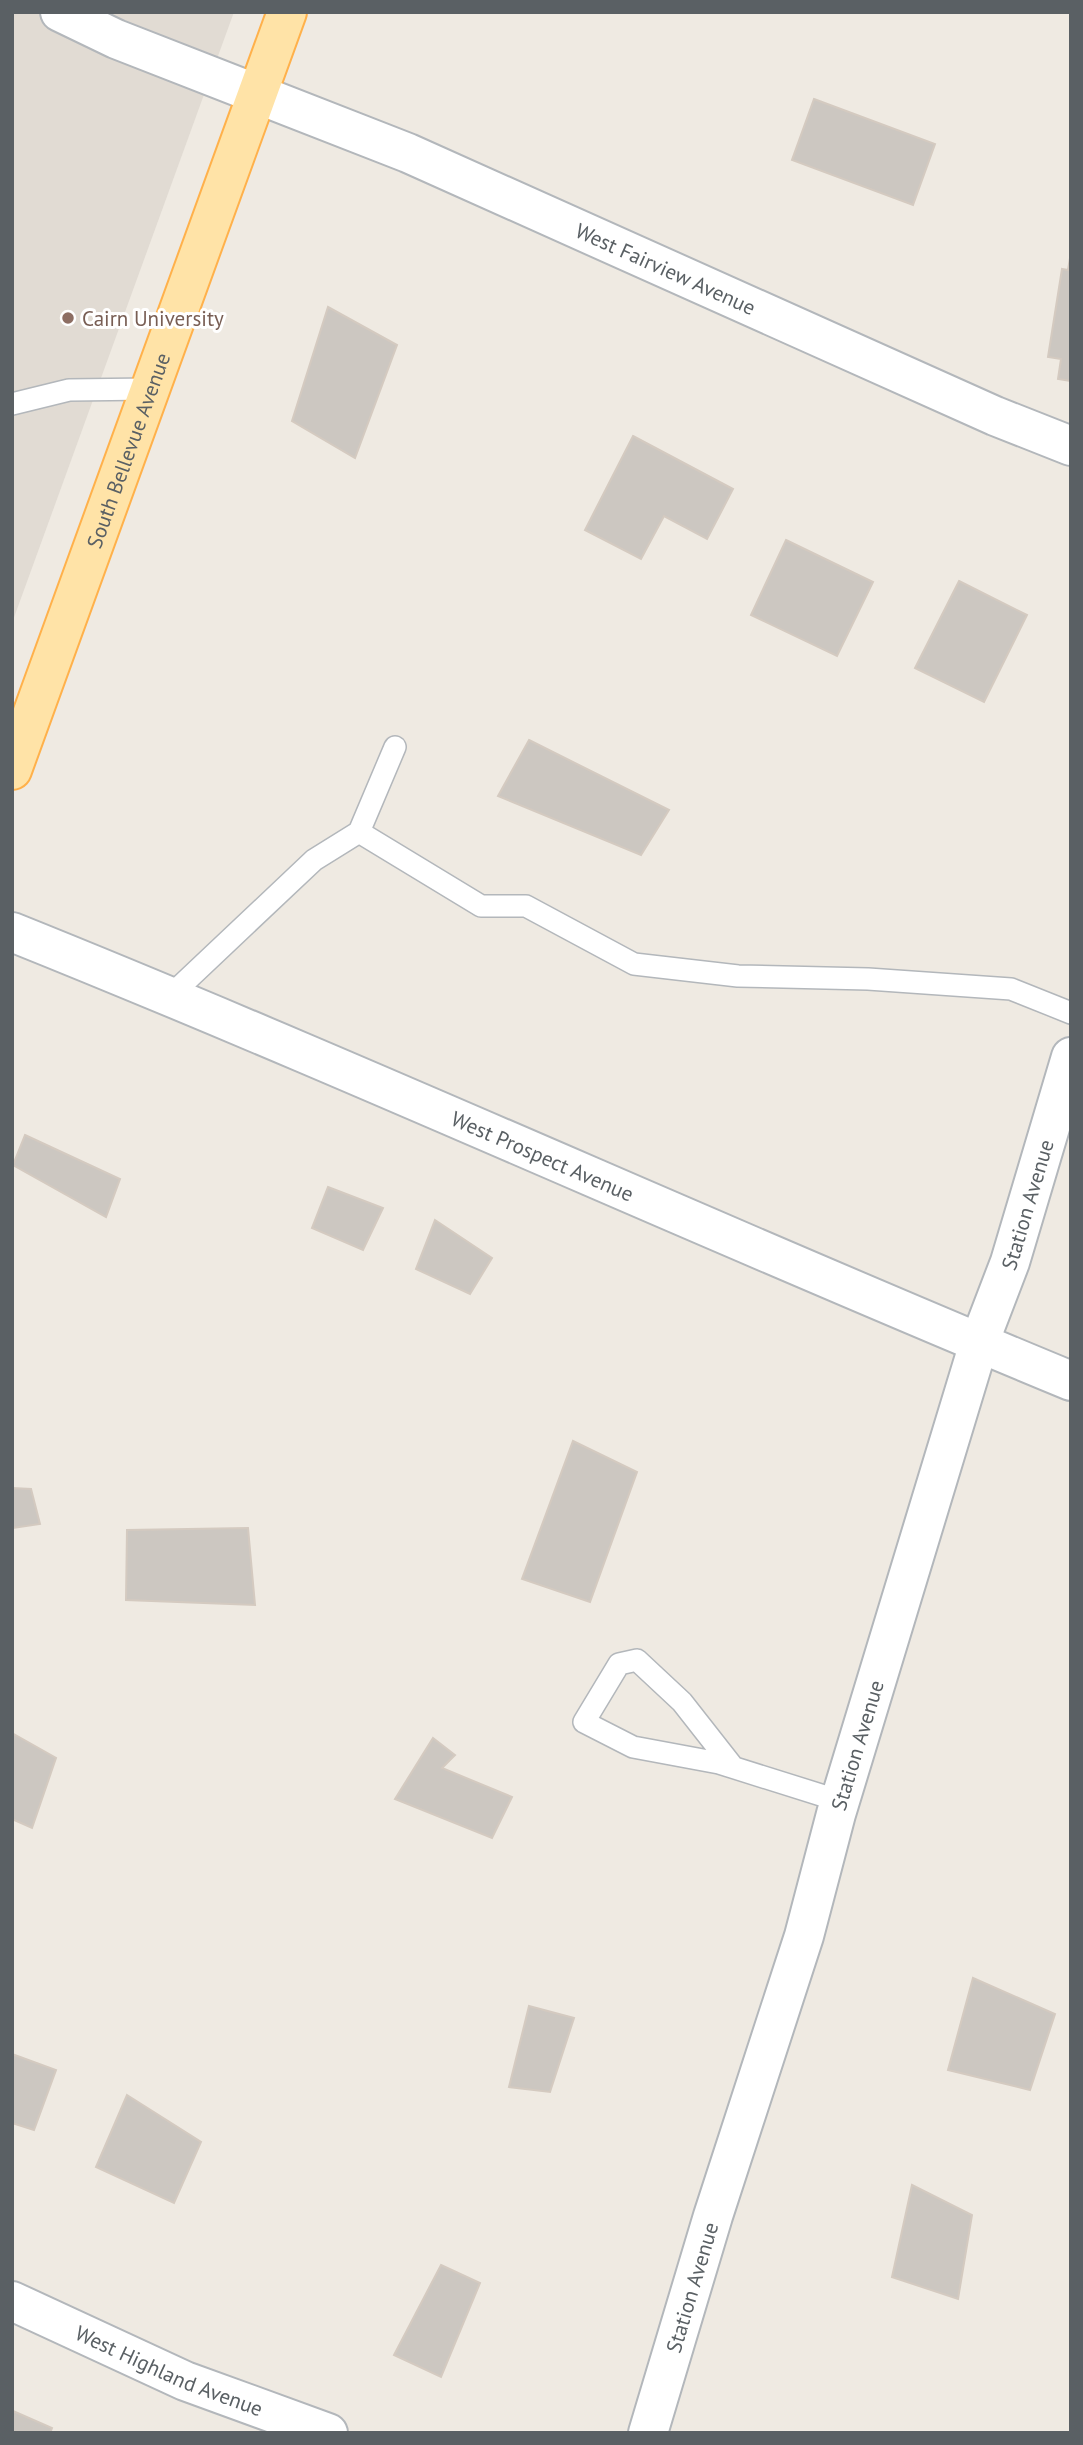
<svg xmlns="http://www.w3.org/2000/svg" width="1083" height="2445" viewBox="0 0 1083 2445" font-family="'PT Sans',sans-serif">
<style>
.education{fill:#e1dbd3}
.building{fill:#ccc7c1;stroke:#d4cac0;stroke-width:2}
.lines{fill:none;stroke-linecap:round;stroke-linejoin:round}
.service-casing{stroke:#b3b7bb;stroke-width:24}
.minor-casing{stroke:#b3b7bb;stroke-width:42}
.primary-casing{stroke:#ffb14b;stroke-width:42}
.service{stroke:#fff;stroke-width:21}
.minor{stroke:#fff;stroke-width:38}
.primary{stroke:#ffe3a7;stroke-width:38}
.education-dot{fill:#8d6e63;stroke:#fff;stroke-width:2.5}
.labels{text-anchor:middle;dominant-baseline:central;stroke-width:6;stroke-linejoin:round;paint-order:stroke}
.street-label{font-size:21px;fill:#5a6064;stroke:#fff}
.education-label{font-size:21px;fill:#785e54;stroke:#fff;text-anchor:start}
</style>
<rect width="100%" height="100%" fill="#efeae2"/>
<path class="education" d="M12,12H234L12,623Z"/>
<path class="building" d="M814,99L935,144L913,205L792,160Z
M1071,252V381L1058,379L1061,359L1048,357L1062,269L1068,270Z
M328,307L397,345L355,458L292,421Z
M633,436L733,489L707,539L664,516L641,559L585,530Z
M786,540L873,582L837,656L751,615Z
M959,581L1027,615L984,702L915,668Z
M529,740L669,810L641,855L498,796Z
M25,1135L120,1179L106,1217L13,1165Z
M328,1187L383,1208L363,1250L312,1228Z
M435,1220L492,1258L470,1294L416,1269Z
M573,1441L637,1472L590,1602L522,1579Z
M12,1488L31,1489L40,1524L12,1528Z
M248,1528L255,1605L126,1600L127,1530Z
M12,1733L56,1758L32,1828L12,1819Z
M433,1738L455,1755L442,1768L512,1797L492,1838L395,1799Z
M973,1978L1055,2014L1030,2090L948,2070Z
M529,2006L574,2018L550,2092L509,2087Z
M12,2054L56,2070L34,2130L12,2123Z
M127,2095L201,2142L174,2203L96,2167Z
M912,2185L972,2215L958,2299L892,2277Z
M441,2265L480,2283L441,2377L394,2355Z
M13,2411L52,2428L50,2433H12Z"/>
<g class="lines">
<defs>
<path id="service" d="M12,404L69,390L151,389
M359,832L395,747
M170,996L314,860L359,832L481,906H526L634,964L738,976L868,979L1011,989L1071,1013
M733,1767L682,1702L637,1660L619,1664L584,1722L633,1747L719,1763L840,1801"/>
<g id="minor">
<path id="s1" d="M60,12L116,39L408,153L995,416L1071,446"/>
<path id="s2" d="M12,932C368,1075 716,1235 1071,1381"/>
<path id="s3" d="M12,2301L185,2381L328,2433"/>
<path id="s4" d="M648,2433L713,2216L804,1936L836,1814L979,1343L1010,1262L1071,1057"/>
</g>
<g id="primary">
<path id="s5" d="M12,770L287,12"/>
</g>
</defs>
<use href="#service" class="service-casing"/>
<use href="#minor" class="minor-casing"/>
<use href="#primary" class="primary-casing"/>
<use href="#service" class="service"/>
<use href="#minor" class="minor"/>
<use href="#primary" class="primary"/>
</g>
<circle class="education-dot" cx="68" cy="318" r="7"/>
<g class="labels">
<g class="street-label">
<text stroke="none"><textPath href="#s1" startOffset="658">West Fairview Avenue</textPath></text>
<text stroke="none"><textPath href="#s5" startOffset="340">South Bellevue Avenue</textPath></text>
<text stroke="none"><textPath href="#s2" startOffset="576">West Prospect Avenue</textPath></text>
<text stroke="none"><textPath href="#s4" startOffset="1286">Station Avenue</textPath></text>
<text stroke="none"><textPath href="#s4" startOffset="719">Station Avenue</textPath></text>
<text stroke="none"><textPath href="#s4" startOffset="152">Station Avenue</textPath></text>
<text stroke="none"><textPath href="#s3" startOffset="172">West Highland Avenue</textPath></text>
</g>
<g class="education-label">
<text x="82" y="318">Cairn University</text>
</g>
</g>
<rect width="1083" height="2445" fill="none" stroke="#5a6064" stroke-width="28"/>
</svg>
